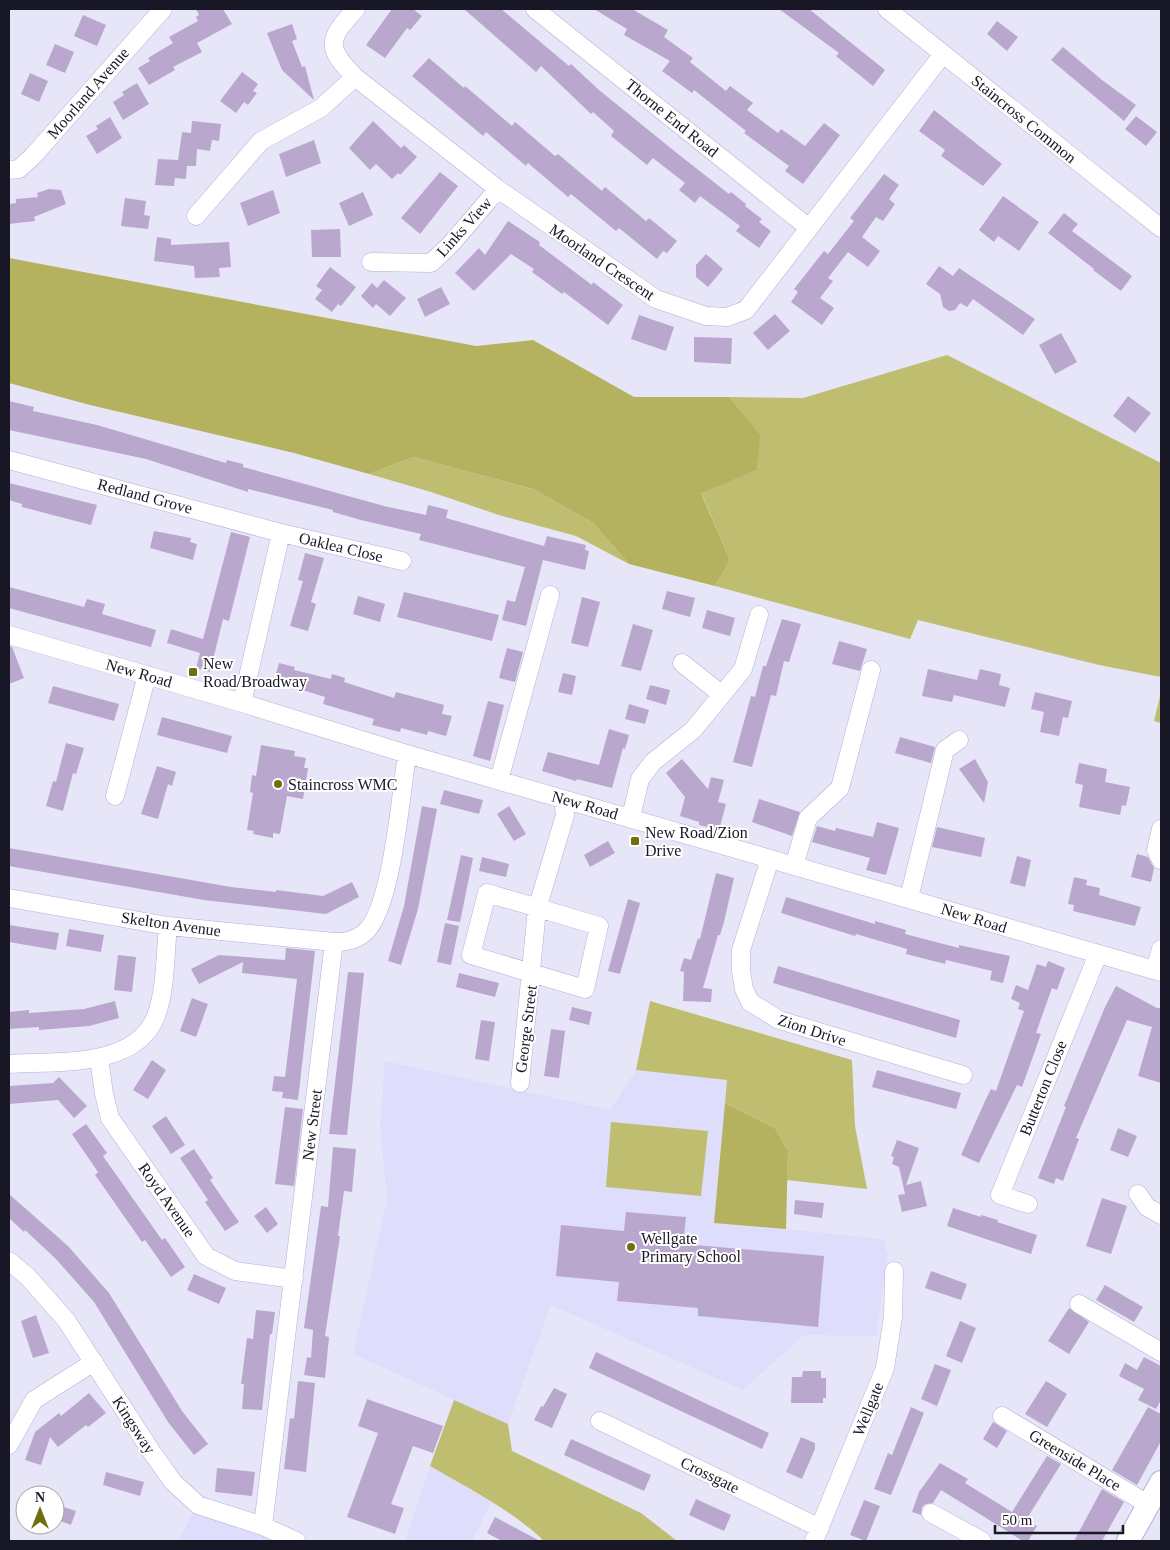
<svg xmlns="http://www.w3.org/2000/svg" width="1170" height="1550" viewBox="0 0 1170 1550" font-family="Georgia,serif">
<style>
.built{fill:#deddfb}
.green{fill:#bfbd70}
.forest{fill:#b4b25f}
.building{fill:#baa7ce}
.lines{fill:none;stroke-linecap:round;stroke-linejoin:round}
.minor-casing{stroke:#b1afd8;stroke-width:19}
.major-casing{stroke:#b1afd8;stroke-width:24}
.minor{stroke:#fff;stroke-width:18}
.major{stroke:#fff;stroke-width:22}
.poi-dot{fill:#716e0e;stroke:#fff;stroke-width:2}
.labels{text-anchor:middle;dominant-baseline:central;stroke-width:4;stroke-linejoin:round;paint-order:stroke}
.street-label{font-size:16px;fill:#181726;stroke:#fff}
.poi-label{font-size:16px;fill:#181726;stroke:#fff;text-anchor:start}
</style>
<rect width="100%" height="100%" fill="#e7e6f8"/>
<path class="built" d="M385,1061L610,1110L636,1070L728,1080L715,1222L883,1239L888,1255L876,1336L804,1335L743,1390L551,1305L508,1424L353,1354L387,1199L380,1126Z
M430,1466L491,1502L472,1541H405Z
M194,1510L282,1541H179Z"/>
<path class="green" d="M947,355L1161,463V677L1099,665L918,620L910,639L715,586L730,560L701,492L757,470L759,435L729,397L803,398Z
M413,457L533,489L593,523L629,564L576,536L499,515L431,492L369,474Z
M1161,692V723L1154,721Z
M650,1001L852,1060L855,1126L867,1189L787,1180L788,1151L775,1128L725,1103L727,1080L636,1070Z
M611,1122L708,1131L701,1196L606,1187Z
M454,1400L508,1424L512,1451L641,1513L677,1541H544C512,1510 469,1489 430,1466Z"/>
<path class="forest" d="M9,258L476,346L533,340L634,397H729L760,435L757,470L701,493L730,560L715,586L629,564L593,523L533,489L413,457L369,474L294,453L90,405L9,383Z
M725,1103L775,1128L788,1151L786,1229L714,1223Z"/>
<path class="building" d="M196,9H223L232,24L197,43L202,52L173,67L175,70L149,85L138,68L150,61L148,58L173,43L169,37L198,21L196,17L199,15Z
M392,9H413L422,16L410,30L407,28L385,58L366,45Z
M464,9H501L569,66L571,64L599,90L678,154L729,194L731,192L746,204L745,206L762,219L759,222L771,231L759,248L736,231L740,226L700,196L695,203L679,190L685,183L653,158L647,165L611,136L614,131L593,112L591,114L541,66L536,72Z
M594,9H632L668,30L664,37L693,58L690,62L726,91L730,86L753,103L747,110L778,133L781,129L805,146L824,123L840,135L803,184L785,171L789,166L744,133L746,131L694,90L692,93L662,71L670,61L624,35L627,29Z
M779,9H809L885,70L873,86L836,56L839,53Z
M83,15L106,25L97,46L74,36Z
M997,21L1018,37L1007,51L987,34Z
M292,24L297,39L292,41L302,67L305,66L314,100L282,70L267,33Z
M55,44L74,52L65,73L46,65Z
M1063,47L1102,80L1136,105L1124,121L1051,60Z
M429,58L464,88L465,86L512,126L515,122L555,156L558,154L602,191L605,187L646,221L649,218L677,241L667,253L663,251L657,259L619,228L616,231L571,194L568,197L528,163L526,166L486,132L483,136L412,76Z
M242,72L258,84L253,91L257,93L248,105L244,102L236,113L220,101Z
M30,73L48,81L39,102L21,94Z
M137,83L149,104L123,120L113,102L124,95L122,92Z
M934,110L1002,164L983,186L941,156L945,150L919,131Z
M1136,116L1157,132L1146,146L1125,129Z
M110,117L122,138L97,154L86,136L98,129L96,126Z
M192,121L221,124L219,141L212,140L210,151L197,149L196,166H187L186,179L175,178L174,186L155,185L158,159L178,160L182,132L191,133Z
M373,121L401,148L404,145L417,157L400,175L398,173L392,179L376,164L370,170L349,148Z
M314,140L321,163L286,177L279,154Z
M440,172L458,186L420,234L401,218Z
M884,174L899,185L889,199L895,204L883,221L876,217L862,237L880,251L868,267L848,252L828,278L833,281L820,298L834,308L822,325L791,302L798,292L794,289L824,251L828,254L854,221L850,218Z
M49,189L61,190L66,204L34,217L35,221L9,224V204L16,203V199L38,197L37,193Z
M273,190L280,213L248,226L240,203Z
M363,192L373,215L349,226L339,203Z
M1003,196L1039,222L1019,251L998,236L994,242L979,230Z
M125,198L146,201L144,215L150,216L148,229L121,226Z
M1064,213L1078,224L1072,231L1132,276L1121,291L1093,270L1094,269L1048,233Z
M508,221L540,242L539,245L592,285L593,282L623,305L608,325L564,292L562,294L532,272L534,269L511,254L474,291L455,273L479,248L485,255Z
M340,229L341,257H312L311,230Z
M157,237L171,239V245L229,242L231,267L219,268L220,277L195,278L194,266L154,261Z
M706,254L723,269L708,287L696,277V265Z
M939,266L953,276L959,268L1035,319L1023,335L973,299L967,307L960,303L955,310L949,311L943,307L940,294L926,284Z
M330,267L356,287L341,306L338,304L332,312L315,299L322,290L316,286Z
M384,280L406,298L390,316L376,304L373,308L361,296L372,283L377,288Z
M441,287L450,304L425,317L417,299Z
M775,314L790,331L768,350L753,333Z
M639,315L674,327L666,351L631,339Z
M1061,333L1077,362L1055,374L1039,345Z
M694,337L732,338L731,364L694,362Z
M1128,396L1151,413L1135,433L1113,416Z
M9,401L34,407L33,411L97,425L226,463L227,460L243,464V467L384,506L426,515L428,505L448,510L446,518L544,546L547,536L586,545L585,550L589,551L585,570L543,560L526,626L502,620L507,600L515,602L525,567L419,540L421,534L361,520L333,512V510L248,489V492L146,459L9,430Z
M9,483L97,505L91,525L22,507V504L9,500Z
M154,531L191,538L190,542L197,544L193,560L150,548Z
M231,532L250,537L229,621L223,619L210,672L196,668L200,653L167,643L171,629L203,639Z
M305,553L324,558L311,602L316,604L308,631L290,626L303,581L298,580Z
M9,587L84,607L87,599L105,604L102,614L156,630L151,647L9,608Z
M667,591L695,598L690,617L662,609Z
M404,592L499,615L492,641L397,617Z
M358,596L385,604L380,622L353,614Z
M582,597L600,602L588,647L571,643Z
M707,610L735,618L730,636L702,628Z
M782,619L801,624L789,662L784,661L776,696L771,695L752,767L733,762L751,696L755,697L763,666H766Z
M633,624L653,630L641,671L621,666Z
M839,641L867,649L860,671L832,664Z
M9,646L12,647L24,678L9,684Z
M507,648L523,652L515,682L499,678Z
M279,663L295,667L294,670L331,679L332,674L345,678L344,682L394,698L396,692L444,705L442,714L452,716L446,736L428,731L427,735L401,728L400,732L372,725L374,719L323,704L325,697L274,681Z
M928,669L977,680L980,669L1001,674L999,685L1010,688L1005,707L954,695L952,702L922,696Z
M563,673L576,676L572,695L558,692Z
M650,685L670,690L666,705L646,699Z
M53,686L119,704L114,721L48,703Z
M1035,692L1072,701L1068,718L1063,717L1059,736L1040,732L1044,712L1031,709Z
M488,701L504,705L490,761L473,756Z
M629,704L649,710L645,724L625,719Z
M162,717L232,736L227,753L157,735Z
M609,729L629,735L625,749L623,748L612,788L577,779L576,781L542,771L548,752L599,765Z
M900,737L935,747L931,763L895,753Z
M66,743L84,748L76,774L73,773L63,811L46,806L53,781L56,782Z
M261,745L295,751L294,756L306,758L304,768H308L303,799L287,796L280,834L273,833V838L253,834L254,831L247,830L253,793L250,792L252,775L256,776Z
M682,759L708,789L711,777L724,780L718,802L726,804L719,830L699,825V822L680,816L685,797L666,773Z
M975,759L988,782L984,803L959,769Z
M1079,763L1107,769L1105,782L1130,787L1126,806L1122,805L1120,815L1079,807L1083,785L1075,783Z
M157,766L176,772L172,786L168,784L158,819L141,814Z
M444,790L483,800L479,814L440,804Z
M759,799L800,812L792,836L752,822Z
M422,806L437,809L418,909L401,965L388,961L404,906Z
M509,806L526,834L514,841L497,814Z
M877,822L899,828L886,875L866,870L870,858L812,842L817,826L835,831L836,828L873,837Z
M937,827L985,838L981,857L932,847Z
M608,841L615,853L590,867L584,855Z
M9,848L231,887L276,892V890L323,896L352,882L359,897L326,914L204,900L9,866Z
M1137,854L1148,857L1154,868L1151,882L1131,877Z
M461,855L473,858L460,922L447,920Z
M1017,856L1031,860L1025,887L1010,883Z
M482,857L509,864L506,877L479,871Z
M716,873L734,878L724,922L720,935H718L703,988L712,989L711,1002L683,1001L684,972L680,971L684,958L691,960L698,938L700,939Z
M1074,877L1087,880L1086,885L1100,888L1099,895L1141,907L1135,926L1073,911L1074,905L1068,904Z
M786,897L875,924V921L906,930L905,934L959,948V945L1010,956L1003,983L990,980L992,971L946,960L945,964L906,954L907,949L856,934L855,936L781,913Z
M628,899L640,903L620,974L608,971Z
M445,923L459,926L451,965L437,962Z
M9,925L59,933L56,950L9,942Z
M69,929L104,935L101,952L66,946Z
M286,948L315,951L298,1100L282,1098L283,1092L272,1091L274,1076L285,1077L297,979L242,973L243,962L199,984L191,969L219,955L285,960Z
M118,955L136,957L132,992L114,990Z
M1048,961L1065,968L1057,990L1052,988L1036,1033L1041,1034L1022,1087L1017,1085L979,1163L961,1155L985,1101L991,1089L996,1091L1024,1011L1018,1009L1020,1003L1011,999L1016,985L1028,990L1037,964L1046,967Z
M778,966L960,1020L956,1038L773,983Z
M348,972L364,973L347,1135L329,1134Z
M459,973L499,983L495,997L456,987Z
M1116,986L1157,1008H1161V1083L1138,1076L1152,1027L1127,1020L1076,1138L1079,1139L1063,1181L1056,1178L1054,1184L1038,1178L1066,1107L1064,1106L1105,1007Z
M192,998L208,1004L196,1037L180,1031Z
M115,1001L119,1018L89,1026L39,1030V1027L9,1029V1012L29,1010V1013L84,1009Z
M572,1007L592,1012L589,1025L569,1020Z
M481,1020L495,1022L489,1061L475,1059Z
M551,1029L565,1031L559,1078L544,1076Z
M152,1060L166,1070L148,1099L133,1090Z
M877,1070L961,1093L956,1109L872,1087Z
M59,1077L87,1106L74,1118L58,1100L9,1104V1086L53,1083Z
M285,1107L303,1109L294,1186L275,1184Z
M166,1116L185,1145L171,1154L152,1126Z
M86,1124L107,1153L103,1156L136,1203L162,1240L165,1238L185,1267L171,1277L145,1240L142,1242L105,1189L95,1175L98,1172L72,1134Z
M1118,1128L1137,1136L1128,1157L1110,1150Z
M897,1140L919,1148L906,1185L921,1181L927,1206L902,1212L898,1195L905,1194L899,1167L892,1164L894,1157L891,1156Z
M333,1147L356,1149L352,1192L344,1191L338,1236H340L325,1336L329,1337L325,1378L304,1375L307,1357L311,1358L313,1330L304,1328L321,1206L328,1207Z
M194,1149L213,1178L210,1180L239,1222L225,1231L205,1202L208,1200L180,1158Z
M9,1194L68,1246L109,1293L182,1411L208,1444L194,1455L168,1422L94,1302L56,1259L25,1230L24,1232L9,1218Z
M1102,1198L1127,1206L1111,1254L1086,1246Z
M795,1200L824,1203L822,1218L794,1214Z
M266,1207L278,1224L267,1233L254,1216Z
M953,1208L981,1217V1215L998,1220L997,1222L1037,1235L1031,1254L947,1226Z
M626,1212L686,1217L683,1244L824,1256L818,1327L698,1316V1308L617,1301L619,1282L556,1276L561,1225L624,1231Z
M931,1271L967,1284L961,1300L925,1288Z
M194,1274L226,1288L219,1304L187,1290Z
M1105,1285L1143,1307L1134,1322L1096,1300Z
M1069,1308L1089,1322L1069,1354L1048,1341Z
M256,1310L275,1312L272,1334H270L262,1410L242,1409L244,1384H241L247,1338L253,1339Z
M36,1315L49,1353L33,1358L21,1321Z
M960,1321L976,1328L962,1363L946,1356Z
M596,1352L769,1433L762,1449L589,1368Z
M1144,1357L1161,1366V1400L1156,1409L1138,1400L1144,1389L1119,1376L1125,1363L1137,1370Z
M935,1364L951,1370L937,1406L921,1399Z
M803,1371H821V1378H826V1398H823V1403H791L792,1377H802Z
M298,1381L315,1383L306,1472L284,1469L290,1418L294,1419Z
M1046,1381L1067,1394L1047,1427L1025,1414Z
M554,1388L567,1394L552,1428L534,1420L541,1406L543,1407Z
M89,1393L106,1413L88,1427L86,1425L58,1447L50,1437L41,1465L25,1460L35,1432L59,1413L61,1416Z
M367,1399L443,1426L433,1453L413,1446L391,1504L404,1508L395,1534L347,1517L378,1433L358,1426Z
M911,1407L924,1413L891,1495L874,1489L888,1453L892,1455Z
M1148,1407L1161,1414V1441L1137,1485L1112,1470Z
M993,1422L1007,1431L997,1448L983,1439Z
M801,1437L815,1443V1449L802,1479L786,1472Z
M571,1439L651,1475L644,1491L564,1455Z
M1047,1456L1061,1464L1026,1520L1037,1526L1028,1541H1023L941,1490L933,1503L926,1504L922,1507L921,1515L912,1512L919,1492L940,1463L968,1479L965,1483L1012,1512Z
M217,1468L255,1472L252,1496L215,1492Z
M106,1472L144,1482L140,1496L103,1485Z
M1102,1489L1124,1502L1120,1509L1102,1541H1074Z
M696,1499L731,1515L724,1531L689,1515Z
M864,1500L880,1506L866,1541L850,1535Z
M58,1505L76,1511L71,1525L55,1519Z
M495,1517L540,1541H502L487,1533Z"/>
<g class="lines">
<defs>
<path id="minor" d="M356,9C328,39 325,47 355,77L498,189L656,299L706,316L727,317L746,310L943,54
M535,9L809,228
M887,9L1161,228
M9,170L19,169L33,156L163,9
M196,216L261,141L321,108L355,77
M371,262L431,263L451,244L498,189
M9,460L281,533L402,561
M9,635L242,703L407,754L1161,972
M682,663L721,694
M242,703L281,533
M499,780L550,595
M115,796L147,675
M628,817L633,809L640,779L653,762L693,730L743,669L759,615
M1161,829L1156,850L1161,860
M770,859L741,950V971L744,989L750,1002L779,1020L963,1075
M794,866L808,818L840,788L871,670
M487,893L599,926L585,989L471,955Z
M9,898L168,926L334,942
M909,898L945,750L959,740
M1155,970L1161,949
M99,1058L104,1094L110,1118L206,1256L235,1271L294,1279
M9,1064C54,1061 136,1069 156,1016C166,989 165,954 168,926
M520,1083L537,909L565,815L563,799
M1138,1194L1147,1207L1161,1215
M1028,1204L1000,1195L1098,954
M9,1261L28,1277L66,1320L151,1451L173,1482L198,1505L263,1526L296,1541
M1079,1304L1161,1352
M1002,1416L1149,1505
M600,1421L820,1528
M9,1445L34,1400L94,1362
M931,1513L982,1541
M263,1526L334,942C345,942 353,941 363,934C392,913 401,792 407,754
M814,1541L885,1368L893,1317L894,1271"/>
<path id="major" d="M1128,1541L1161,1482"/>
</defs>
<use href="#minor" class="minor-casing"/>
<use href="#major" class="major-casing"/>
<use href="#minor" class="minor"/>
<use href="#major" class="major"/>
</g>
<g class="poi-dot">
<rect x="188" y="667" width="10" height="10" rx="2.5"/>
<circle cx="278" cy="784" r="5"/>
<rect x="630" y="836" width="10" height="10" rx="2.5"/>
<circle cx="631" cy="1247" r="5"/>
</g>
<g class="labels">
<g class="street-label">
<text transform="translate(88 93) rotate(-49)">Moorland Avenue</text>
<text transform="translate(672 118) rotate(39)">Thorne End Road</text>
<text transform="translate(1024 119) rotate(39)">Staincross Common</text>
<text transform="translate(464 227) rotate(-48)">Links View</text>
<text transform="translate(602 262) rotate(34)">Moorland Crescent</text>
<text transform="translate(145 496) rotate(15)">Redland Grove</text>
<text transform="translate(341 547) rotate(13)">Oaklea Close</text>
<text transform="translate(139 673) rotate(16)">New Road</text>
<text transform="translate(585 805) rotate(16)">New Road</text>
<text transform="translate(974 918) rotate(17)">New Road</text>
<text transform="translate(171 924) rotate(8)">Skelton Avenue</text>
<text transform="translate(526 1029) rotate(-83)">George Street</text>
<text transform="translate(812 1030) rotate(18)">Zion Drive</text>
<text transform="translate(1043 1088) rotate(-68)">Butterton Close</text>
<text transform="translate(312 1125) rotate(-83)">New Street</text>
<text transform="translate(167 1200) rotate(55)">Royd Avenue</text>
<text transform="translate(868 1409) rotate(-68)">Wellgate</text>
<text transform="translate(134 1425) rotate(57)">Kingsway</text>
<text transform="translate(1075 1460) rotate(31)">Greenside Place</text>
<text transform="translate(710 1475) rotate(26)">Crossgate</text>
</g>
<g class="poi-label">
<text x="203" y="663">New<tspan x="203" dy="18">Road/Broadway</tspan></text>
<text x="288" y="784">Staincross WMC</text>
<text x="645" y="832">New Road/Zion<tspan x="645" dy="18">Drive</tspan></text>
<text x="641" y="1238">Wellgate<tspan x="641" dy="18">Primary School</tspan></text>
</g>
</g>
<rect width="1170" height="1550" fill="none" stroke="#181726" stroke-width="20"/>
<g transform="translate(40 1510)"><circle r="24" fill="#ffffff" stroke="#a3a2a8"/>
<path d="M0-4L9 19L0 12L-9 19Z" fill="#716e0e"/>
<text y="-8" font-size="14" font-weight="bold" text-anchor="middle" fill="#181726">N</text>
</g>
<path d="M995 1525v8h128v-8" fill="none" stroke="#181726" stroke-width="2.5"/>
<text x="1002" y="1525" font-size="15" fill="#181726" stroke="#ffffff" stroke-width="4" paint-order="stroke">50 m</text>
</svg>
